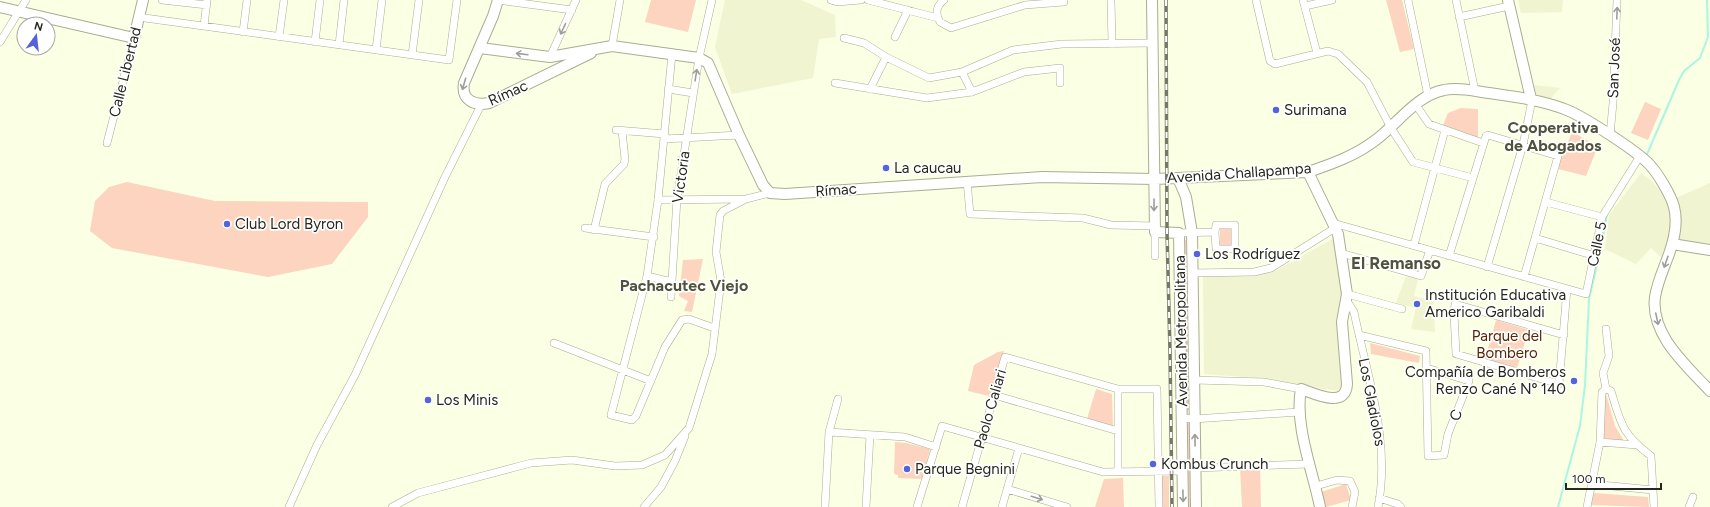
<svg xmlns="http://www.w3.org/2000/svg" width="1710" height="507" viewBox="0 0 1710 507" font-family="Figtree,sans-serif">
<style>
.built{fill:#f0f4d1}
.green{fill:#fcd4bf}
.lines{fill:none;stroke-linecap:round;stroke-linejoin:round}
.stream{stroke:#abf6e3;stroke-width:2}
.street-casing{stroke:#aaad93;stroke-width:8}
.secondary-casing{stroke:#aaad93;stroke-width:12}
.street{stroke:#fff;stroke-width:7}
.secondary{stroke:#fff;stroke-width:10}
.rail-casing{stroke:#757767;stroke-width:3.5}
.rail{stroke:#fff;stroke-width:2;stroke-dasharray:6;stroke-linecap:butt}
.oneway{stroke:#9d9e99}
.poi-dot{fill:#5563da;stroke:#fff;stroke-width:1.5}
.labels{text-anchor:middle;dominant-baseline:central;stroke-width:3.5;stroke-linejoin:round;paint-order:stroke}
.street-label{font-size:15px;fill:#26271d;stroke:#fff}
.poi-label{font-size:15px;fill:#26271d;stroke:#fff;text-anchor:start}
.park-label{font-size:15px;fill:#582402;stroke:#fff}
.neighbourhood-label{font-size:16px;font-weight:bold;fill:#50523b;stroke:#fff}
.quarter-label{font-size:17px;font-weight:bold;fill:#50523b;stroke:#fff}
</style>
<rect width="100%" height="100%" fill="#fbffe3"/>
<path class="built" d="M725,0H801L835,15L836,37L819,39L813,78L732,94L715,47Z
M1518,0H1563L1562,12L1521,13Z
M1533,85L1560,88L1550,99L1535,94Z
M1641,173L1652,181L1666,199L1671,217L1670,235L1661,257L1651,248L1636,264L1605,249L1609,215Z
M1710,183V249L1675,243L1681,226L1676,198Z
M1336,237L1342,281V301L1338,319L1342,388L1339,391L1317,388L1271,379L1204,374L1203,275L1253,274L1275,271Z
M1406,276L1418,279L1414,296L1433,301L1435,332L1411,329L1416,308L1396,303Z"/>
<path class="green" d="M651,0H696L688,32L645,22Z
M1386,0H1402L1414,49L1400,52Z
M1645,102L1661,109L1648,140L1631,133Z
M1461,108L1478,109V142L1441,130L1448,113Z
M1572,132L1598,146L1586,176L1558,169C1561,156 1567,145 1572,132Z
M127,182L215,201L368,202V217L332,264L268,277L112,248L90,231L95,201L109,187Z
M1220,229H1233L1232,246H1220Z
M1186,240L1190,410H1187L1183,241Z
M703,259L692,312L684,311L688,301L679,296L683,260Z
M1496,320L1529,330L1517,368L1485,359Z
M1370,343L1420,356L1419,363L1371,354Z
M1004,351L989,396L968,391L974,365L998,352Z
M1096,389L1112,394L1113,426L1087,419Z
M1603,393L1606,394L1615,426L1624,441L1604,438Z
M1191,423L1192,507H1187L1186,424Z
M895,442L906,443L930,449L922,479L898,478V475L894,474Z
M1260,467L1261,507H1242L1240,468Z
M1161,476H1169V507H1162Z
M1123,478L1124,507H1095L1104,479Z
M1346,484L1351,500L1326,507L1321,492Z
M1594,493L1648,497L1649,507L1589,505Z"/>
<g class="lines">
<path class="stream" d="M1645,157L1648,152L1679,80L1684,71L1700,58L1708,37L1707,0
M1558,507L1580,426L1585,385L1589,299L1602,244L1607,214"/>
<defs>
<path id="street" d="M162,0L207,5
M498,0L572,10
M831,0L837,2L861,0
M868,0L938,18
M944,0C936,6 935,14 940,22L951,28L1025,5L1064,2V0
M1111,0L1112,44
M1256,0L1270,61L1275,64L1328,51L1338,54L1367,82L1391,128L1413,162L1473,178
M1303,0L1317,53
M1408,0L1428,96
M1456,0L1475,91
M1305,6L1332,0
M1459,17L1509,6
M145,18L449,60L457,0
M204,26L207,0
M243,32L247,0
M279,37L284,0
M895,37L908,10
M844,38L864,43L886,57L929,78L962,72L1013,50L1062,44L1153,43
M0,42L26,0
M315,42L320,0
M339,45L344,0
M612,46L620,0
M376,50L382,0
M672,54L658,200L647,276L611,415L632,420L636,416L665,347L682,320L689,319L714,328
M412,55L419,0
M550,57L576,0
M962,72L972,92
M835,83L927,98L972,92L1024,72L1060,68V83
M668,89L693,93
M870,89L886,57
M1416,105L1429,124L1483,143
M616,130L665,134
M1610,135L1613,103L1617,0
M664,139L739,135
M107,143L134,38
M967,181L970,214L1083,218L1111,225L1155,226
M658,200L746,199L770,193
M1546,202L1602,217
M1333,223L1586,294L1602,217L1640,156
M585,228L654,237
M594,230L605,184L624,164L625,159L622,131
M1155,232V256
M1179,233L1215,232L1216,249H1235V225H1216L1215,232
M1535,238L1595,256
M1414,245L1445,130
M1341,253L1421,276L1430,250
M1449,256L1486,136L1488,135L1558,156L1524,277
M1487,267L1523,145L1531,105V99
M1192,273L1254,272L1271,268L1335,228
M647,276L672,282
M1347,294L1402,309
M671,297L677,199L699,58L712,0
M1347,301L1354,312C1367,376 1391,441 1378,507
M1359,335L1426,351L1428,456L1444,455L1448,434L1469,381L1427,368
M1564,335L1455,304L1454,314L1456,354L1559,384L1567,289
M554,343L651,381
M1194,380L1264,382L1301,389
M1606,389L1603,373L1609,356L1606,329
M994,395L1118,431
M1182,418L1194,419L1299,412
M829,432L905,437L936,447
M1600,442L1637,445
M1195,468L1309,464
M1118,472V389
M1591,484L1653,490
M1316,486L1337,480L1350,481L1355,492L1352,507
M1007,489L1067,507
M1379,498L1398,504L1401,507
M289,507L317,445L355,375L445,177L481,105
M392,507L418,493L531,463L572,460L615,466L642,465L665,455L689,428L712,354L721,281L716,252L720,215L723,211L746,199
M644,507L661,487L675,461L685,436
M825,507L829,432L838,399
M866,507L870,435
M917,507L942,426L1103,472L1183,471
M962,507L1005,357L1118,389H1157L1159,507
M1002,507L1019,448
M1587,507L1600,442L1602,392L1606,389L1611,391C1621,424 1622,434 1651,456L1654,507
M1689,507L1693,497"/>
<path id="secondary" d="M498,0L493,16L464,83C461,100 474,106 489,103L591,53
M1152,0L1155,232L1179,233L1183,507
M1508,0L1531,99
M0,7L134,38L143,0
M480,48L550,57L612,46L699,58L708,63L739,135L763,185L770,193L785,194L1042,177L1155,179L1308,172C1332,164 1357,155 1377,139C1398,123 1417,95 1444,90C1458,87 1474,91 1489,93C1516,97 1542,100 1567,110C1586,118 1637,151 1650,165C1658,174 1671,195 1674,207C1678,222 1674,240 1669,254C1664,268 1657,283 1655,297C1650,335 1687,366 1710,391
M1308,172L1338,234L1347,294L1342,322L1347,384C1346,409 1315,394 1301,389C1294,424 1313,472 1320,507
M1178,178L1186,197L1192,233L1196,507
M1672,244L1710,250"/>
</defs>
<use href="#street" class="street-casing"/>
<use href="#secondary" class="secondary-casing"/>
<use href="#street" class="street"/>
<use href="#secondary" class="secondary"/>
<defs>
<path id="rail" d="M1166,0L1167,232L1170,351L1172,507"/>
</defs>
<use href="#rail" class="rail-casing"/>
<use href="#rail" class="rail"/>
</g>
<defs><path id="oneway-shaft" d="M-6 0H5M1.5-3L5.5 0L1.5 3" fill="none" stroke-width="1.6" stroke-linecap="round" stroke-linejoin="round"/></defs>
<g class="oneway">
<use href="#oneway-shaft" transform="translate(1617 13) rotate(-88)"/>
<use href="#oneway-shaft" transform="translate(563 29) rotate(115)"/>
<use href="#oneway-shaft" transform="translate(522 54) rotate(-173)"/>
<use href="#oneway-shaft" transform="translate(696 75) rotate(-81)"/>
<use href="#oneway-shaft" transform="translate(464 84) rotate(106)"/>
<use href="#oneway-shaft" transform="translate(1154 205) rotate(90)"/>
<use href="#oneway-shaft" transform="translate(1666 262) rotate(109)"/>
<use href="#oneway-shaft" transform="translate(1657 319) rotate(78)"/>
<use href="#oneway-shaft" transform="translate(1195 440) rotate(-91)"/>
<use href="#oneway-shaft" transform="translate(1183 496) rotate(89)"/>
<use href="#oneway-shaft" transform="translate(1037 498) rotate(17)"/>
</g>
<g class="poi-dot">
<circle cx="1276" cy="110" r="4"/>
<circle cx="886" cy="168" r="4"/>
<circle cx="227" cy="224" r="4"/>
<circle cx="1197" cy="254" r="4"/>
<circle cx="1417" cy="304" r="4"/>
<circle cx="1574" cy="381" r="4"/>
<circle cx="428" cy="400" r="4"/>
<circle cx="1153" cy="464" r="4"/>
<circle cx="907" cy="469" r="4"/>
</g>
<g class="labels">
<g class="street-label">
<text transform="translate(1614 68) rotate(-88)">San José</text>
<text transform="translate(125 72) rotate(-76)">Calle Libertad</text>
<text transform="translate(508 93) rotate(-24)">Rímac</text>
<text transform="translate(1239 173) rotate(-4)">Avenida Challapampa</text>
<text transform="translate(681 177) rotate(-82)">Victoria</text>
<text transform="translate(836 190) rotate(-4)">Rímac</text>
<text transform="translate(1597 244) rotate(-78)">Calle 5</text>
<text transform="translate(1181 331) rotate(-91)">Avenida Metropolitana</text>
<text transform="translate(1372 402) rotate(79)">Los Gladiolos</text>
<text transform="translate(990 409) rotate(-74)">Paolo Caliari</text>
<text transform="translate(1456 415) rotate(-68)">C</text>
</g>
<g class="poi-label">
<text x="1284" y="110">Surimana</text>
<text x="894" y="168">La caucau</text>
<text x="235" y="224">Club Lord Byron</text>
<text x="1205" y="254">Los Rodríguez</text>
<text x="1425" y="295">Institución Educativa<tspan x="1425" dy="17">Americo Garibaldi</tspan></text>
<text x="1566" y="372" text-anchor="end">Compañía de Bomberos<tspan x="1566" dy="17">Renzo Cané Nº 140</tspan></text>
<text x="436" y="400">Los Minis</text>
<text x="1161" y="464">Kombus Crunch</text>
<text x="915" y="469">Parque Begnini</text>
</g>
<g class="park-label">
<text x="1507" y="336">Parque del<tspan x="1507" dy="17">Bombero</tspan></text>
</g>
<g class="neighbourhood-label">
<text x="1553" y="127">Cooperativa<tspan x="1553" dy="18">de Abogados</tspan></text>
<text x="684" y="285">Pachacutec Viejo</text>
</g>
<g class="quarter-label">
<text x="1396" y="263">El Remanso</text>
</g>
</g>
<g transform="translate(36 36) rotate(15)"><circle r="19" fill="#ffffff" stroke="#a8a9a5"/>
<path d="M0-3L7 15L0 10L-7 15Z" fill="#5563da"/>
<text y="-6" font-size="11" font-weight="bold" text-anchor="middle" fill="#26271d">N</text>
</g>
<path d="M1566 483v6h95v-6" fill="none" stroke="#26271d" stroke-width="2"/>
<text x="1572" y="483" font-size="12" fill="#26271d" stroke="#ffffff" stroke-width="3" paint-order="stroke">100 m</text>
</svg>
